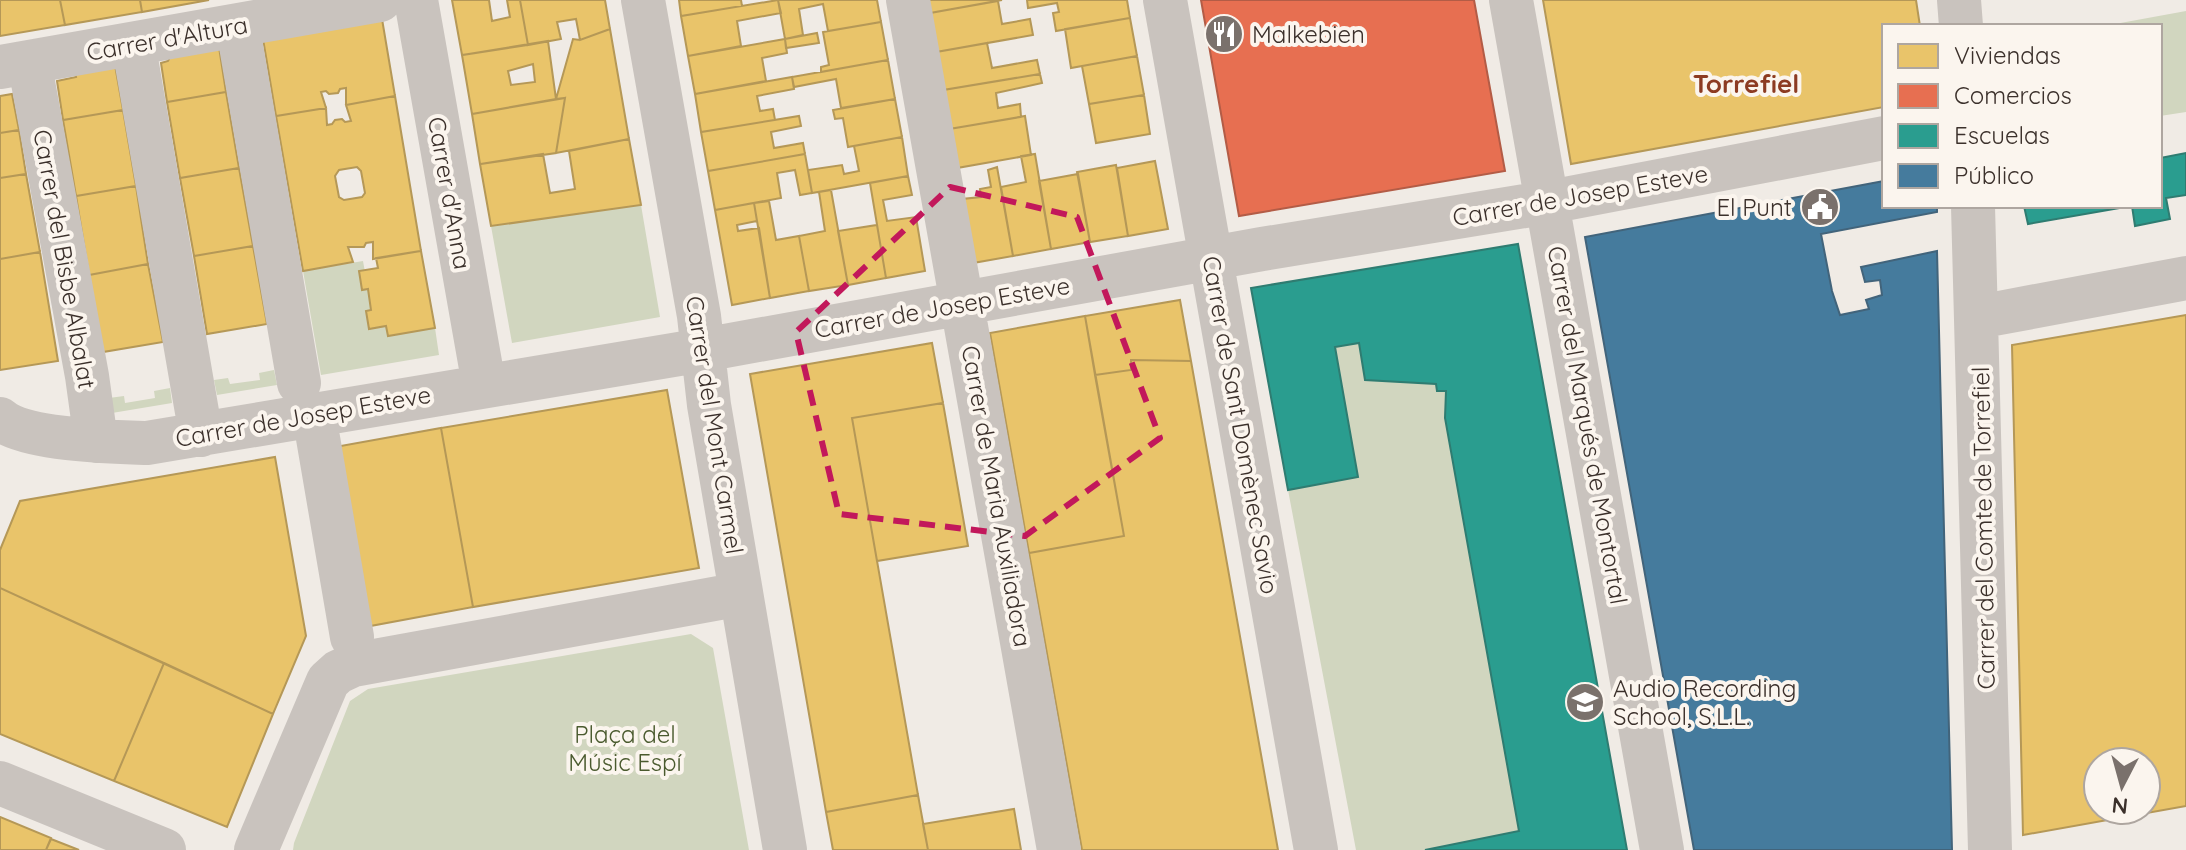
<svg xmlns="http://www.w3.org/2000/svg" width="2186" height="850" viewBox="0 0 2186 850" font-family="Quicksand,sans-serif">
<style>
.green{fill:#d1d6bf}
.homes{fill:#e9c46a;stroke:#b59857;stroke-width:2;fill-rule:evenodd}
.shops{fill:#e76f51;stroke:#b35c46;stroke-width:2}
.schools{fill:#2a9d8f;stroke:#2f7c71;stroke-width:2}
.public{fill:#457b9d;stroke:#42647b;stroke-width:2}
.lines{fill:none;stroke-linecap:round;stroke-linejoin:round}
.minor{stroke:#c9c3be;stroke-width:44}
.marked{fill:none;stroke:#c2185b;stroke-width:6;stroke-dasharray:16 10;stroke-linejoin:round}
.labels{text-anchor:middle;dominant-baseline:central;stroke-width:8;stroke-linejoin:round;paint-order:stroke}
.poi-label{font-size:24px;fill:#3b302b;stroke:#fbf5ee;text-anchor:start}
.street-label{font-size:24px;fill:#3b302b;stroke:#fbf5ee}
.park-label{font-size:24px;fill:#4a5a2e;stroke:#fbf5ee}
.neighbourhood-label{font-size:26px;font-weight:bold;fill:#8c3b22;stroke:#fbf5ee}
</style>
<rect width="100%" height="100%" fill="#f0ebe5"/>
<path class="green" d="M2186,11V112L2160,116V26H2104Z
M641,205L660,317L512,343L491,226Z
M363,261L375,328L386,326L389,336L435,328L439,355L321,375L303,271Z
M1359,343L1365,380L1436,384L1437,391H1446L1445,418L1519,831L1425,850H1356L1288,490L1358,477L1335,347Z
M274,370L277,385L217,395L214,380L228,378L230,384L260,380L259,373Z
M170,388L172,403L112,413L109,398L124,396L125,403L155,398L154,391Z
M691,634L713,648L749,850H293L294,843L350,701L368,689Z"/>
<path class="homes" d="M0,0H60L65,25L0,36Z
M60,0H140L142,12L65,25Z
M140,0H209L142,12Z
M452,0H489L492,21L510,17L507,0H520L528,45L462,55Z
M520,0H605L610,29L580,40L576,19L557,22L561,39L528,45Z
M679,0H741L742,6L681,16Z
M778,0H877L881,22L828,31L823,4L799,9L803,35L785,39Z
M778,0L781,13L737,21L741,46L688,56L681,16Z
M927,0H1002L930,13Z
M1027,0H1127L1130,18L1056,31L1053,13L1059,12L1057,3L1028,8Z
M1543,0H1916L1920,26H1884V107L1571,164Z
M998,1L1002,24L1030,19L1033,35L936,52L930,13Z
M1130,18L1137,56L1071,68L1065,29Z
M382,19L395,96L346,105V88L340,89L338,93L329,94L326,91L321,92L326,108L276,116L263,39Z
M881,22L888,60L821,72V67L829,65L823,32Z
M610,29L629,139L556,153L565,98L556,99L573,39L580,40Z
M817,33L819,43L786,48L785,39Z
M785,39L787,53L762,58L766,81L695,94L688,56Z
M548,41L556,99L472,114L462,55ZM533,64L535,82L511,85L508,71Z
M987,43L992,68L1037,60L1040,74L943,90L936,52Z
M219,47L226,92L167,102L161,63L168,61L170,57Z
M1137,56L1144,95L1089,104L1082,66Z
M888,60L895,99L841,108L836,79L794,87L792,77Z
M115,65L123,110L63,120L57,81L76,77L75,72Z
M1040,74L1042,83L996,93L998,108L1020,104L1021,117L949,129L943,90Z
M792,77L794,89L757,96L760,111L773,109L775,120L701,132L695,94Z
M226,92L239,168L180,178L167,102Z
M12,94L19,130L0,133V96Z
M1144,95L1150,134L1096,143L1089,104Z
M395,96L421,251L373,259V242L366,243L364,247H348L353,262L303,271L276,116L326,108L327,125L332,124L335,120L342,119L345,122L351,121L346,105ZM357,167L361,171L365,193L362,197L344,200L339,197L335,176L339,170Z
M565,98L556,153L480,164L472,114Z
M895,99L902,137L848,147L843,118L835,119L833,110Z
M123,110L136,186L76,196L63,120Z
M799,116L801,126L771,132L774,148L803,143L805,154L708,171L701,132Z
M1025,116L1031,155L957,168L949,129Z
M19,130L26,174L0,178V133Z
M902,137L908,176L812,193L808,170L842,165L844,174L859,171L854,146Z
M629,139L641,205L491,226L480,164L543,154L550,193L575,189L569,151Z
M805,154L812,193L800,195L795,170L777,173L781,198L715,210L708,171Z
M1035,154L1051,249L1013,256L1001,187L1026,182L1021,156Z
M1155,161L1168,229L1128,236L1117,168Z
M1116,165L1128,236L1090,242L1077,172Z
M997,167L1013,256L973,263L962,199L981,197L980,189L991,187L988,170Z
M239,168L253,246L194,256L180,178Z
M26,174L40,252L0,259V178Z
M1078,174L1090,242L1051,249L1039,181Z
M908,176L912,195L883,200L887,221L916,217L925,271L886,278L870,183Z
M136,186L148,264L89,275L76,196Z
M831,190L848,285L809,291L799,236L825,231L819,192Z
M769,201L776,240L799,236L809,291L770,298L754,203Z
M754,203L757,221L737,225L738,231L759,228L770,298L732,305L715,210Z
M877,225L886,278L848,285L838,231Z
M253,246L267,324L207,334L194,256Z
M421,251L435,328L388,336L386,326L369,329L366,311L371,310L368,289L362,290L359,271L378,268L376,258Z
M40,252L58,361L0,370V259Z
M148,264L163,342L103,352L89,275Z
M1180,300L1191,361L1131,360V370L1095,375L1085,316Z
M2186,315V806L2023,835L2012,345ZM2098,762H2146V810H2098Z
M1085,316L1124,536L1029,553L990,333Z
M932,343L943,403L852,418L918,795L826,812L750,374Z
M1131,360L1191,361L1278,850H1082L1029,553L1124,536L1095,375L1131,370Z
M667,390L699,568L473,607L441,428Z
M943,403L968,546L877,561L852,418Z
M441,428L473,607L365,627L335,447Z
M275,457L306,636L273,714L0,588V550L20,501Z
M0,588L164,663L114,781L0,734Z
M164,663L273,714L227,827L114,781Z
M918,795L928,850H833L826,812Z
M1014,809L1021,850H928L923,824Z
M0,817L51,838L46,850H0Z
M51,839L79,850H46Z"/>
<path class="shops" d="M1201,0H1474L1505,171L1239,216Z"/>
<path class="schools" d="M2186,153V195L2166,198L2170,219L2135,226L2132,206H2160V158Z
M2024,206H2131L2028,224Z
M1518,244L1627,850H1425L1519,831L1445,418L1446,391H1437L1436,384L1365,380L1359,343L1335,347L1358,477L1288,490L1251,288Z"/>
<path class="public" d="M1884,181V206H1937V212L1821,234L1832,291L1840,315L1869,309L1866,300L1882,295L1880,280L1865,282L1861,267L1937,251L1952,850H1694L1585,237Z"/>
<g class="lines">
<path class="minor" d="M416,0L484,385
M643,0L699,316L709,405L785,850
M908,0L1059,850
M1165,0L1316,850
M1511,0L1662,850
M1959,0L1961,26
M240,40L299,383
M136,59L201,435
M0,67L380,0
M32,77L87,376L96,441
M1973,206L1990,850
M1978,317L2186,278
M0,419C25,440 113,442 147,443L703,350L1262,249L1549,202L1884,138
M318,438L352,637
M0,783L164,850
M256,850L328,681L338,672L353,665L741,594"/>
</g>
<path class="marked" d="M950,187L1077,217L1160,438L1025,536L839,514L796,332Z"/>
<defs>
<symbol id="restaurant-disc" viewBox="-11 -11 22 22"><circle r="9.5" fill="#7a716c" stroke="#fbf5ee"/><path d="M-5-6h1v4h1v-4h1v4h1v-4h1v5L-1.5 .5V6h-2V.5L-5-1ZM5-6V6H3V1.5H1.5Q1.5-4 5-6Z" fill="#fff"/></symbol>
<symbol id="civic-disc" viewBox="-11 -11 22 22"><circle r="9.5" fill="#7a716c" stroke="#fbf5ee"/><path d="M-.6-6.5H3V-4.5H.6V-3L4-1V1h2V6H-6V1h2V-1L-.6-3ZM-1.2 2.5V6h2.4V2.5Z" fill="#fff"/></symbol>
<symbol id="university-disc" viewBox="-11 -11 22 22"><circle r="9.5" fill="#7a716c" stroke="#fbf5ee"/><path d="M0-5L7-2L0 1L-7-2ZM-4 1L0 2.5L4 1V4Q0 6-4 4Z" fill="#fff"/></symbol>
</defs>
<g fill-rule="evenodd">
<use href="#restaurant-disc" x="1202" y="12" width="44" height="44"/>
<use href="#civic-disc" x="1798" y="185" width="44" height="44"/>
<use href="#university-disc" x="1563" y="680" width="44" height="44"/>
</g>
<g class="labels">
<g class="poi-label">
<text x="1252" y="34">Malkebien</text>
<text x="1792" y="207" text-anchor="end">El Punt</text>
<text x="1613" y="688">Audio Recording<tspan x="1613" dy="28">School, S.L.L.</tspan></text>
</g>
<g class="street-label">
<text transform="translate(167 38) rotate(-10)">Carrer d'Altura</text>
<text transform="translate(450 193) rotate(80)">Carrer d'Anna</text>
<text transform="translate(1580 195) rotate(-10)">Carrer de Josep Esteve</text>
<text transform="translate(65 259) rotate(80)">Carrer del Bisbe Albalat</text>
<text transform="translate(942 307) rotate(-10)">Carrer de Josep Esteve</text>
<text transform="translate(303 416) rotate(-10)">Carrer de Josep Esteve</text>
<text transform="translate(715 425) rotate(81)">Carrer del Mont Carmel</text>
<text transform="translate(1241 425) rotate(80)">Carrer de Sant Domènec Savio</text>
<text transform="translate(1588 425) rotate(80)">Carrer del Marqués de Montortal</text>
<text transform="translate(997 496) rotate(80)">Carrer de Maria Auxiliadora</text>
<text transform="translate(1983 528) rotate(-91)">Carrer del Comte de Torrefiel</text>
</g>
<g class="park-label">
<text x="625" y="734">Plaça del<tspan x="625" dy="28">Músic Espí</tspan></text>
</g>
<g class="neighbourhood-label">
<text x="1746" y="83">Torrefiel</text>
</g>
</g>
<rect x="1882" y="24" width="280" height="184" fill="#fbf5ee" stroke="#aea6a0" stroke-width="2"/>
<rect x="1898" y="44" width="40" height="24" fill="#e9c46a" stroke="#aea6a0" stroke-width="2"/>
<text x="1954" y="64" font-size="24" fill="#3b302b">Viviendas</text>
<rect x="1898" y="84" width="40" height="24" fill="#e76f51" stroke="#aea6a0" stroke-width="2"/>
<text x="1954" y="104" font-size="24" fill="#3b302b">Comercios</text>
<rect x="1898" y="124" width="40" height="24" fill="#2a9d8f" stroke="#aea6a0" stroke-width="2"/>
<text x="1954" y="144" font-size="24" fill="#3b302b">Escuelas</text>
<rect x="1898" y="164" width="40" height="24" fill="#457b9d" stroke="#aea6a0" stroke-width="2"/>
<text x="1954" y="184" font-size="24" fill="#3b302b">Público</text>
<g transform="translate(2122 786) rotate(186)"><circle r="38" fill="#fbf5ee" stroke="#aea6a0" stroke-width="2"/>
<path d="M0-6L14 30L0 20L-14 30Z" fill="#7a716c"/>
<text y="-12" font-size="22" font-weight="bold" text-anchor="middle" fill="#3b302b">N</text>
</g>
</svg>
